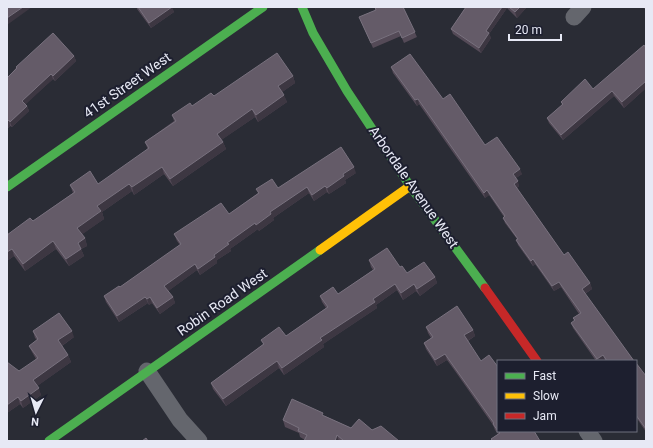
<svg xmlns="http://www.w3.org/2000/svg" width="653" height="448" viewBox="0 0 653 448" font-family="Roboto,sans-serif">
<style>
.lines{fill:none;stroke-linecap:round;stroke-linejoin:round}
.street{stroke:#64666d;stroke-width:17}
.fast{stroke:#4caf50;stroke-width:9}
.slow{stroke:#ffc107;stroke-width:9}
.jam{stroke:#c62828;stroke-width:9}
.wall{fill:#544a57}
.shaded-wall{fill:#3d3742}
.building{fill:#645b68;stroke:#78717e}
.labels{text-anchor:middle;dominant-baseline:central;stroke-width:4;stroke-linejoin:round;paint-order:stroke}
.street-label{font-size:14px;fill:#e7e9f5;stroke:#1d1f2f}
</style>
<rect width="100%" height="100%" fill="#2a2c35"/>
<g class="lines">
<path class="street" d="M574,17L583,7
M147,371L180,420L199,441
M587,431L594,441"/>
<path class="fast" d="M302,7L313,33L347,91L410,186L485,288
M7,187L263,7
M49,441L320,250"/>
<path class="slow" d="M320,250L410,186"/>
<path class="jam" d="M485,288L537,361"/>
</g>
<path class="wall" d="M137,7H173L172,8L174,12L151,28L137,9Z
M374,7H403L417,37L404,43L401,36L373,48L359,17L376,10Z
M466,7H527L517,18L507,8L489,34L491,38L481,53L453,34L451,29Z
M643,7H646V10Z
M646,48V88L624,108L614,96L563,140L549,123L547,118L562,105L561,102L593,89Z
M74,56L76,61L55,81L53,79L25,104L27,106L29,111L12,127L10,126L7,129V78L16,68V67Z
M391,67L443,99L485,145L522,174L516,178L519,186L517,188L564,255L590,283L592,289L585,294L634,361H605V360L604,361H596L573,328L571,323L574,321L573,318L579,314L561,287L554,291L535,264L533,266L518,245L516,240L517,239L505,223L503,218L504,217L489,195L485,198L419,104L417,106L393,73Z
M293,76L295,83L282,92L287,102L258,122L255,117L221,140L223,142L226,149L173,186L164,174L134,195L132,191L102,212L104,219L82,234L85,238L87,246L81,249L84,256L69,266L56,249L25,271L14,256L7,261V235L33,221L73,193L70,185L98,184L148,150L145,142L174,121L172,115L214,96Z
M356,173L345,180L346,183L329,194L327,192L314,201L309,193L273,218L274,220L259,231L258,229L230,249L231,251L217,260V263L200,275L197,270L168,291L173,297L175,303L160,314L152,303L149,305L148,303L119,322L106,302L104,296L120,287L180,245L177,241L174,234L229,214L258,193L256,189L278,188Z
M369,260L400,267L407,273L435,277L437,283L420,296L416,291L403,300L397,290L376,305L377,308L323,344L324,347L284,375L279,368L226,406L213,389L211,383L263,344L261,340L286,336L326,308L322,302L320,296L338,294L373,270L371,267Z
M426,327L473,330L475,336L468,341L498,431L540,441H492L491,439L498,434L495,430L493,425L455,371L447,360L437,366L426,349L424,343L431,338L428,333Z
M33,331L74,337L62,346L68,355L71,362L37,386L41,395L23,408L20,404L7,413L36,359L32,352L29,346L37,340L35,338Z
M636,363L646,376V432L636,417Z
M325,416L351,428L372,430L399,441H304L305,440L300,437L299,433L285,427L283,420Z"/>
<path class="shaded-wall" d="M23,7H32L7,25V18Z
M171,7H173L172,8L174,12L151,28L149,23Z
M502,7H506L507,8L489,34L491,38L481,53L479,48L486,31Z
M520,7H527L517,18L515,12Z
M74,56L76,61L55,81L53,76Z
M51,74L53,79L24,106L22,101Z
M293,76L295,83L281,93L278,86Z
M646,81V88L624,108L622,102Z
M612,91L614,96L563,140L561,135Z
M284,95L287,102L258,122L256,115Z
M418,99L419,104L417,106L415,100Z
M27,106L29,111L12,127L10,122Z
M252,109L255,117L220,141L217,134Z
M9,120L10,126L7,129V122Z
M223,142L226,149L173,186L170,179Z
M162,167L164,174L134,195L132,187Z
M354,167L356,173L345,180L346,183L329,194L327,188L343,174Z
M520,169L522,174L515,179L513,174Z
M518,181L519,186L516,189L514,184Z
M129,184L132,191L102,212L104,219L80,236L77,228L97,206Z
M325,186L327,192L314,201L312,195Z
M307,187L309,193L273,218L274,220L259,231L256,225L270,212Z
M487,190L489,195L485,198L484,193Z
M255,223L258,229L230,249L231,251L217,260V263L200,275L198,269L227,243Z
M85,238L87,246L81,249L84,256L69,266L66,259L78,243Z
M53,241L56,249L25,271L23,264Z
M12,249L14,256L7,261V252Z
M533,259L535,264L533,266L531,261Z
M195,264L197,270L167,292L164,286Z
M435,277L437,283L420,296L417,289Z
M559,282L561,287L554,291L552,286Z
M590,283L592,289L584,294L582,289Z
M395,284L397,290L376,305L377,308L323,344L324,347L284,375L282,368L320,338L373,299Z
M414,284L416,291L403,300L401,293Z
M145,297L148,303L119,322L117,316Z
M150,297L152,303L149,305L147,299Z
M173,297L175,303L160,314L157,308Z
M473,330L475,336L467,341L464,335Z
M72,331L74,337L60,347L58,340Z
M445,354L447,360L437,366L435,360Z
M68,355L71,362L36,387L33,380Z
M603,355L605,360L604,361H597V359Z
M277,361L279,368L226,406L223,399Z
M39,388L41,395L23,408L21,401Z
M18,397L20,404L7,413V405Z
M337,435L339,441H335Z"/>
<path class="building" d="M7,7H23L7,18Z
M138,7H172L149,23Z
M375,7H403L415,32L402,38L399,31L371,43L359,17L376,10Z
M466,7H502L486,31L489,33L479,48L451,29Z
M509,7H520L515,12Z
M53,33L74,56L53,76L51,74L22,101L27,106L10,122L9,120L7,122V78L17,68L16,67Z
M644,45L646,48V81L622,102L612,91L561,135L547,118L563,104L561,102L585,79L593,89Z
M277,53L293,76L278,86L284,95L256,115L252,109L217,134L223,142L170,179L162,167L132,187L129,184L97,206L101,211L77,228L85,238L78,243L81,249L66,259L53,241L23,264L12,249L7,252V235L30,218L33,221L75,192L70,185L90,171L98,184L149,148L145,142L176,121L172,115L190,103L192,106L211,93L214,96Z
M410,54L443,99L450,94L485,145L497,137L520,169L513,174L518,181L514,184L564,255L568,252L590,283L582,289L634,361H607L603,355L597,359L571,323L575,320L573,318L581,313L559,282L552,286L533,259L531,261L516,240L518,239L503,218L505,216L487,190L484,193L418,99L415,100L391,67Z
M341,147L354,167L343,174L344,176L327,188L325,186L312,195L307,187L270,212L271,214L256,225L255,223L227,243L229,244L214,255L215,257L198,269L195,264L164,286L173,297L157,308L150,297L147,299L145,297L117,316L104,296L119,286L120,287L181,244L174,234L221,203L229,214L259,193L256,189L272,179L278,188Z
M387,248L400,267L402,266L407,273L424,262L435,277L417,289L414,284L401,293L395,284L373,299L375,302L320,338L322,340L282,368L277,361L223,399L211,383L264,344L261,340L279,327L286,336L328,307L320,296L333,287L338,294L375,269L369,260Z
M457,306L473,330L464,335L481,361L489,355L498,367V431L493,424L494,423L445,354L435,360L424,343L433,337L426,327Z
M59,313L72,331L58,340L68,355L33,380L39,388L21,401L18,397L7,405V362L19,371L38,358L29,346L38,339L33,331Z
M636,363L646,376V429L636,415Z
M292,399L323,413L322,415L351,428L359,419L372,430L381,426L399,441H344L337,435L335,441H304L307,435L298,431L299,428L283,420Z
M498,431H534L540,441H493L491,439L500,433Z
M146,438L148,441H142Z"/>
<g class="labels">
<g class="street-label">
<text transform="translate(127 85) rotate(-35)">41st Street West</text>
<text transform="translate(414 187) rotate(55)">Arbordale Avenue West</text>
<text transform="translate(222 302) rotate(-35)">Robin Road West</text>
</g>
</g>
<rect width="653" height="448" fill="none" stroke="#e7e9f5" stroke-width="16"/>
<rect x="497" y="360" width="140" height="72" fill="#1d1f2f" stroke="#6e707e"/>
<rect x="505" y="373" width="20" height="6" fill="#4caf50" stroke="#6e707e"/>
<text x="533" y="380" font-size="12" fill="#e7e9f5">Fast</text>
<rect x="505" y="393" width="20" height="6" fill="#ffc107" stroke="#6e707e"/>
<text x="533" y="400" font-size="12" fill="#e7e9f5">Slow</text>
<rect x="505" y="413" width="20" height="6" fill="#c62828" stroke="#6e707e"/>
<text x="533" y="420" font-size="12" fill="#e7e9f5">Jam</text>
<g transform="translate(36 412) rotate(185)" stroke="#1d1f2f" stroke-width="3" paint-order="stroke">
<path d="M0-3L7 15L0 10L-7 15Z" fill="#e7e9f5"/>
<text y="-6" font-size="11" font-weight="bold" text-anchor="middle" fill="#e7e9f5">N</text>
</g>
<path d="M509 34v6h52v-6" fill="none" stroke="#e7e9f5" stroke-width="2"/>
<text x="515" y="34" font-size="12" fill="#e7e9f5" stroke="#1d1f2f" stroke-width="3" paint-order="stroke">20 m</text>
</svg>
